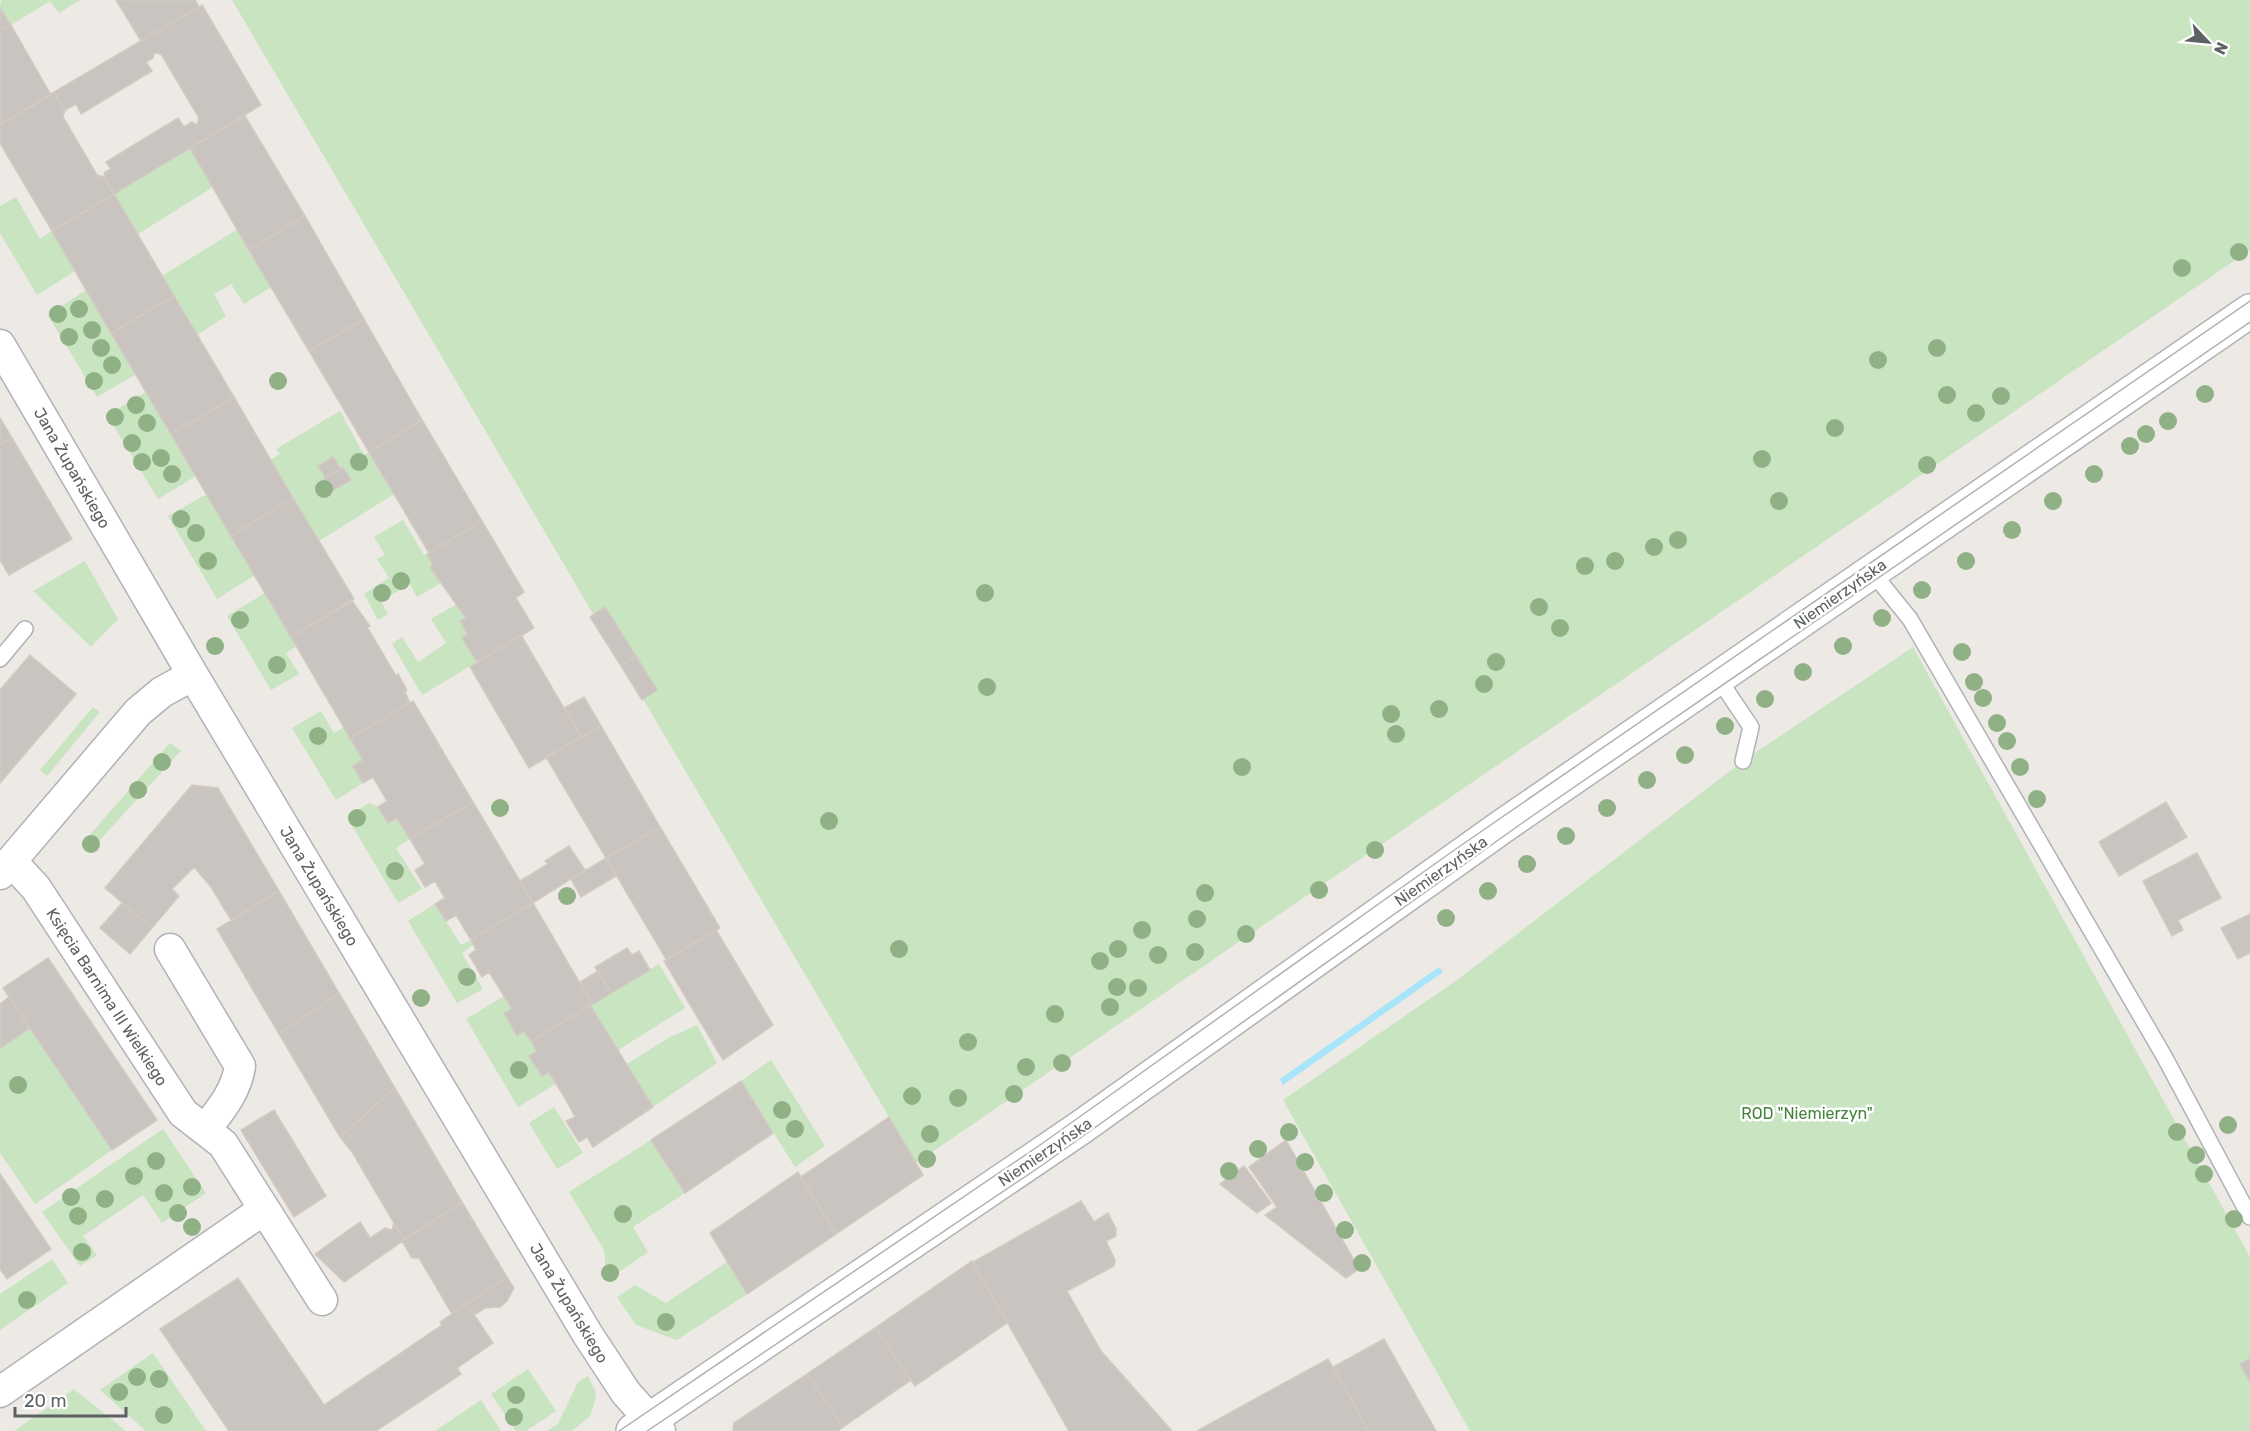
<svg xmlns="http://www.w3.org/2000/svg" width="2250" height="1431" viewBox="0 0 2250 1431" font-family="Rubik,sans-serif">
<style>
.green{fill:#c8e4c1;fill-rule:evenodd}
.water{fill:#a7e5fa}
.building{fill:#c9c4c0;stroke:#d2cac2;stroke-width:1.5}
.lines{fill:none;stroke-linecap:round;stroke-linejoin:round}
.service-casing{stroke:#afb3b5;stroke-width:18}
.minor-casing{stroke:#afb3b5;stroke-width:33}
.tertiary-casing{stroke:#afb3b5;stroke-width:36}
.service{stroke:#fff;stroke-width:15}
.minor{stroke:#fff;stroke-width:30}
.tertiary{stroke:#fff;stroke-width:33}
.tram{stroke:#b0b1b1;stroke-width:1.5}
.tree{fill:#90b186}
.labels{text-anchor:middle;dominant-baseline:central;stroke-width:5;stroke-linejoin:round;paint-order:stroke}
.street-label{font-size:16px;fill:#5c6163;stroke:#fff}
.park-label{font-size:16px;fill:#44843a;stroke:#fff}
</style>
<rect width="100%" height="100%" fill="#ede9e4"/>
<path class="green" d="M80,0L59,13L50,1L11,25L0,8L1,0Z
M232,0H2250V250L916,1163Z
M190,148L213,187L138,234L114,194Z
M16,197L40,239L52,231L75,271L37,295L0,233V206Z
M238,229L271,287L244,304L231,284L214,294L226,316L197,335L162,276Z
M86,290L136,374L97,397L48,315Z
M146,392L196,476L158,499L107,415Z
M340,411L364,455L369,452L394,494L319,541L271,460L280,454L276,449ZM333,457L351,480L332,491L318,466Z
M207,494L255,575L217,599L168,516Z
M403,520L424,555L427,554L433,565L431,567L441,583L417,597L410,584L381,601L388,614L378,620L364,594L389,578L377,559L385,555L374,537Z
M85,561L118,619L91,647L33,591Z
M265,593L297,646L286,653L299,674L271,690L227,616Z
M457,604L466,618L460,622L468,634L462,638L477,662L422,695L392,644L402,637L418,662L446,643L431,619Z
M1913,647L2250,1257V1431H1470L1283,1100L1457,980L1743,761Z
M93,707L100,712L47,776L40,770Z
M321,711L334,733L344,727L363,760V783L336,800L292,728Z
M170,743L181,751L89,852L81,845Z
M369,803L378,807L388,823L397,818L410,839L396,848L422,889L398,903L347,817Z
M435,904L461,945L471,940L473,945L462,953L483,989L457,1003L408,921Z
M659,964L685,1008L618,1050L590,1005Z
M504,996L512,1009L504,1013L517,1035L524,1031L537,1052L529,1056L541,1076L549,1072L556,1084L518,1107L466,1019Z
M697,1025L717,1063L653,1107L627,1064L670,1037Z
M30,1028L112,1150L35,1204L0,1153V1048Z
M771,1060L825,1146L795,1167L741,1081Z
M554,1107L583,1153L557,1169L529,1123Z
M163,1129L206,1193L162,1223L143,1195L83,1236L97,1255L80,1266L42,1212Z
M651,1140L685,1193L633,1227L648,1252L607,1280L604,1250L569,1192Z
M52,1259L68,1283L0,1330V1294Z
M727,1262L747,1294L677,1340L636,1325L617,1297L635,1285L666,1303Z
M153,1353L206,1431H146L100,1390Z
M528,1369L556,1411L526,1431H516L491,1394Z
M588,1376L595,1390L596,1398L590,1416L572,1431H547L558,1424L578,1382Z
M74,1389L126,1431H14Z
M481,1400L501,1431H435Z"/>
<path class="water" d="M1439,967L1443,972L1283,1085L1280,1079Z"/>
<path class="building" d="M116,0H195L199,7L141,41Z
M202,5L261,105L114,194L104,177L105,172L111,169L106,162L178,118L184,127L192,122L197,125L199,118L161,54L154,53L153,58L146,62L152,71L81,114L76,104L65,110L54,92Z
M0,8L11,25L0,31Z
M11,25L51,95L0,125V31Z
M54,92L65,110L63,117L97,175L104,177L114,194L52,231L0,143V125Z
M245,116L305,216L249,250L190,148Z
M114,194L174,296L111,333L52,231Z
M305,216L364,319L309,351L249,250Z
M174,296L234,397L171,434L111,333Z
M364,319L422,420L369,452L309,351Z
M234,397L293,498L231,536L171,434Z
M0,418L12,438L0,445Z
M422,420L482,521L429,553L369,452Z
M12,438L72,539L9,575L0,560V445Z
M333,457L341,469L326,478L318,466Z
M343,468L351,480L332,491L324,478Z
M293,498L354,599L291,637L231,536Z
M482,521L524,592L516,598L534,628L477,662L462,638L468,634L460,621L466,618L430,567L433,565L427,554Z
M352,601L370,626L367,627L396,676L398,674L407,690L405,692L410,703L350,738L291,637Z
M605,607L636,656L621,666L590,617Z
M521,635L581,737L529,768L470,667Z
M30,655L76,694L0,783V690Z
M636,656L657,690L642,700L621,666Z
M584,697L601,726L581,737L564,708Z
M413,701L473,802L410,839L397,818L388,823L378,807L387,801L373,777L363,783L353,766L363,760L350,738Z
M601,726L660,827L606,858L546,757Z
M192,785L218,788L279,891L231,920L211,887L194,867L172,889L179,896L152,928L105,888Z
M473,802L533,903L471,940L456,915L446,921L435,904L445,898L435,881L425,887L415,870L425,864L410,839Z
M2166,802L2187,837L2119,876L2099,842Z
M660,827L720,928L666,959L606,858Z
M569,846L585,870L533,903L520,881L548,864L545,861Z
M2197,853L2221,898L2178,920L2183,930L2172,936L2143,881Z
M606,858L616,876L581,897L571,879Z
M279,891L339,993L279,1034L217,929Z
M122,903L152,928L130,954L100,928Z
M533,903L592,1004L531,1041L524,1031L517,1036L504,1013L512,1009L504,996L489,972L482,977L469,955L476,950L471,940Z
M2250,914V953L2238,959L2221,928Z
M716,930L773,1025L723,1060L664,961Z
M627,948L632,955L639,951L650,970L611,993L595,967Z
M48,958L157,1120L112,1150L3,988Z
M598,971L611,993L592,1005L580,982Z
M339,993L395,1088L340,1137L279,1034Z
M9,997L30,1028L0,1048V1004Z
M590,1005L653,1107L593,1147L587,1137L579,1142L566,1121L575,1117L566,1100L549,1072L542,1076L529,1056L537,1052L531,1041Z
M741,1081L773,1133L685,1193L651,1140Z
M395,1088L462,1202L404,1240L352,1152L340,1137Z
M274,1110L326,1196L294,1217L241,1130Z
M889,1117L923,1175L836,1234L801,1177Z
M1286,1140L1359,1269L1346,1278L1265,1215L1277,1207L1249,1167Z
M1244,1166L1271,1203L1257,1213L1220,1184Z
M798,1172L836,1234L747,1294L710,1233Z
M0,1174L51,1249L7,1279L0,1269Z
M1081,1201L1094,1222L1108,1213L1116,1229V1236L1106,1241L1115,1260L1114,1266L1067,1291L1101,1351L1172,1431H1069L973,1262Z
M462,1202L507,1277L452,1314L419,1258H412L402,1241Z
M360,1222L370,1238L385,1228L392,1230L394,1223L404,1240L344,1282L315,1254Z
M972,1261L1007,1323L915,1386L875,1328Z
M507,1277L514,1288L507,1301L500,1307L485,1308L474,1315L467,1304Z
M238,1278L324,1405L442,1325L440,1322L467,1304L493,1343L457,1368L461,1374L376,1431H229L160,1329Z
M875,1328L911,1380L843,1427L807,1374Z
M1384,1339L1436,1431H1369L1333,1367Z
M1328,1359L1369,1431H1197L1266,1393Z
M2250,1359V1382L2240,1364Z
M807,1374L843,1427L838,1431H733L734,1423Z"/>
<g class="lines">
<defs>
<path id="service" d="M1872,572L1910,619L2164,1056L2250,1217
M0,659L25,629
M1718,678L1751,727L1743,761"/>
<path id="minor" d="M0,345L193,675L588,1335L626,1393L660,1431
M11,861L36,888L183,1113L223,1144L322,1300
M0,874L138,712L162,692L193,675
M170,949L240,1066C236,1092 221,1109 205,1130
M0,1392L263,1210"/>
<path id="tertiary" d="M633,1431L1080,1128L1500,828L2250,311"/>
</defs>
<use href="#service" class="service-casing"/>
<use href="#minor" class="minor-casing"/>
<use href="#tertiary" class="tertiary-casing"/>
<use href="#service" class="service"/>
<use href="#minor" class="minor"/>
<use href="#tertiary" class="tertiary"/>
<path class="tram" d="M619,1431L1040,1145L1453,851L2250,301
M647,1431L1041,1166L1525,821L2250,322"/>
</g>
<g class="tree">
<circle cx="2239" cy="252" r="9"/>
<circle cx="2182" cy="268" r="9"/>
<circle cx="79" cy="309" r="9"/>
<circle cx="58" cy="314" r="9"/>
<circle cx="92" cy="330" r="9"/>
<circle cx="69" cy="337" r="9"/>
<circle cx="101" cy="348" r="9"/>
<circle cx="1937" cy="348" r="9"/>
<circle cx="1878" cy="360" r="9"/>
<circle cx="112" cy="365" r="9"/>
<circle cx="94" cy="381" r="9"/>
<circle cx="278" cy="381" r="9"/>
<circle cx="2205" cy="394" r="9"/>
<circle cx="1947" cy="395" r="9"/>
<circle cx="2001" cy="396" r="9"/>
<circle cx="136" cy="405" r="9"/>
<circle cx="1976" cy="413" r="9"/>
<circle cx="115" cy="417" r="9"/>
<circle cx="2168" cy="421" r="9"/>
<circle cx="147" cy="423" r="9"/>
<circle cx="1835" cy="428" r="9"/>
<circle cx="2146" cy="434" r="9"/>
<circle cx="132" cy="443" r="9"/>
<circle cx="2130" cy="446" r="9"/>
<circle cx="161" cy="458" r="9"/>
<circle cx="1762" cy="459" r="9"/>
<circle cx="142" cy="462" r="9"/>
<circle cx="359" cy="462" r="9"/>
<circle cx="1927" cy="465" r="9"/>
<circle cx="172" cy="474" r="9"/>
<circle cx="2094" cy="474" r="9"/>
<circle cx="324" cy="489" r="9"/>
<circle cx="1779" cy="501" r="9"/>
<circle cx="2053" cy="501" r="9"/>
<circle cx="181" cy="519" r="9"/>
<circle cx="2012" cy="530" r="9"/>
<circle cx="196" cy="533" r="9"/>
<circle cx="1678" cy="540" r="9"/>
<circle cx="1654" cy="547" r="9"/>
<circle cx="208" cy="561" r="9"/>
<circle cx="1615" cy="561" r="9"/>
<circle cx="1966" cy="561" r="9"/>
<circle cx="1585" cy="566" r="9"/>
<circle cx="401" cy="581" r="9"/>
<circle cx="1922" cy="590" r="9"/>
<circle cx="382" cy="593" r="9"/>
<circle cx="985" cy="593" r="9"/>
<circle cx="1539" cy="607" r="9"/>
<circle cx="1882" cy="618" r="9"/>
<circle cx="240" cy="620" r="9"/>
<circle cx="1560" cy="628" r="9"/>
<circle cx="215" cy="646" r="9"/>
<circle cx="1843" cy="646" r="9"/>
<circle cx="1962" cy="652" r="9"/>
<circle cx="1496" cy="662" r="9"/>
<circle cx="277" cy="665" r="9"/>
<circle cx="1803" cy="672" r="9"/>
<circle cx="1974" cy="682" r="9"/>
<circle cx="1484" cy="684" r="9"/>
<circle cx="987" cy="687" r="9"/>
<circle cx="1983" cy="698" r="9"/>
<circle cx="1765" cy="699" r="9"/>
<circle cx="1439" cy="709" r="9"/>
<circle cx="1391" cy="714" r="9"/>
<circle cx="1997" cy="723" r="9"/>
<circle cx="1725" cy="726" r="9"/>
<circle cx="1396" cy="734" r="9"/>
<circle cx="318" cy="736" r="9"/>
<circle cx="2007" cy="741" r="9"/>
<circle cx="1685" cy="755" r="9"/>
<circle cx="162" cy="762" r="9"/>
<circle cx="1242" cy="767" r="9"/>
<circle cx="2020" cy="767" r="9"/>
<circle cx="1647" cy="780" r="9"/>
<circle cx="138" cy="790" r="9"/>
<circle cx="2037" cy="799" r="9"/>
<circle cx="500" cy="808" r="9"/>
<circle cx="1607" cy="808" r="9"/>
<circle cx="357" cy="818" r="9"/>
<circle cx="829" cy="821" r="9"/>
<circle cx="1566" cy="836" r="9"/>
<circle cx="91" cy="844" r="9"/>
<circle cx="1375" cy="850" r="9"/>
<circle cx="1527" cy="864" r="9"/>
<circle cx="395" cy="871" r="9"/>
<circle cx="1319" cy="890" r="9"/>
<circle cx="1488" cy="891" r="9"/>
<circle cx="1205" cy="893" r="9"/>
<circle cx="567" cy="896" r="9"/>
<circle cx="1446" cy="918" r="9"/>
<circle cx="1197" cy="919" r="9"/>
<circle cx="1142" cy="930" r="9"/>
<circle cx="1246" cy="934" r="9"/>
<circle cx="899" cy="949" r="9"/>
<circle cx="1118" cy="949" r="9"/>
<circle cx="1195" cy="952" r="9"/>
<circle cx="1158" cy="955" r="9"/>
<circle cx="1100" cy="961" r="9"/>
<circle cx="467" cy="977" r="9"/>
<circle cx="1117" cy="987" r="9"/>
<circle cx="1138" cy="988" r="9"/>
<circle cx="421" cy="998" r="9"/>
<circle cx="1110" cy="1007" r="9"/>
<circle cx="1055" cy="1014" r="9"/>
<circle cx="968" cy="1042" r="9"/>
<circle cx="1062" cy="1063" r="9"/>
<circle cx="1026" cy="1067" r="9"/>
<circle cx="519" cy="1070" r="9"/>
<circle cx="18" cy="1085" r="9"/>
<circle cx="1014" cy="1094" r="9"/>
<circle cx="912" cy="1096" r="9"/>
<circle cx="958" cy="1098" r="9"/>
<circle cx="782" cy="1110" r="9"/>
<circle cx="2228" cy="1125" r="9"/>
<circle cx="795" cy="1129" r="9"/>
<circle cx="1289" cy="1132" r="9"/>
<circle cx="2177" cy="1132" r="9"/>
<circle cx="930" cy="1134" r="9"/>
<circle cx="1258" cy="1149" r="9"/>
<circle cx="2196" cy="1155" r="9"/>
<circle cx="927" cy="1159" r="9"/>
<circle cx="156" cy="1161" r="9"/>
<circle cx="1305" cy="1162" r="9"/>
<circle cx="1229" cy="1171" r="9"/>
<circle cx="2204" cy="1174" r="9"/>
<circle cx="134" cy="1176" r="9"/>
<circle cx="192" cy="1187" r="9"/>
<circle cx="164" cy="1193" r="9"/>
<circle cx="1324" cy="1193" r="9"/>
<circle cx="71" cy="1197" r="9"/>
<circle cx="105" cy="1199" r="9"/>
<circle cx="178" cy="1213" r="9"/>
<circle cx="623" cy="1214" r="9"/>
<circle cx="78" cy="1216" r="9"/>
<circle cx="2234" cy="1219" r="9"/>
<circle cx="192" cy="1227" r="9"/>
<circle cx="1345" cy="1230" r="9"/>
<circle cx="82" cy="1252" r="9"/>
<circle cx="1362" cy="1263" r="9"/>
<circle cx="610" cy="1273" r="9"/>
<circle cx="27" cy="1300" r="9"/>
<circle cx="666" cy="1322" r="9"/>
<circle cx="137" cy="1377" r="9"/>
<circle cx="159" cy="1379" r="9"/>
<circle cx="119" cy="1392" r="9"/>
<circle cx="516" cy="1395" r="9"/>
<circle cx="164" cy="1415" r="9"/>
<circle cx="514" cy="1417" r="9"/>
</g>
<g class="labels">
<g class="street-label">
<text transform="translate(72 468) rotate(60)">Jana Żupańskiego</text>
<text transform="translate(1840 594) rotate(-35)">Niemierzyńska</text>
<text transform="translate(1441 871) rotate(-35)">Niemierzyńska</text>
<text transform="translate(319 886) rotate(59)">Jana Żupańskiego</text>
<text transform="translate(107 997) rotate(57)">Księcia Barnima III Wielkiego</text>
<text transform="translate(1045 1152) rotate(-34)">Niemierzyńska</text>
<text transform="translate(569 1303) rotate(59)">Jana Żupańskiego</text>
</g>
<g class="park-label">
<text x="1807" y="1113">ROD "Niemierzyn"</text>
</g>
</g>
<g transform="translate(2208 42) rotate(116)" stroke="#ffffff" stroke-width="4.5" paint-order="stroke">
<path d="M0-4.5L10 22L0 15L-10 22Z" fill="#5c6163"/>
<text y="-9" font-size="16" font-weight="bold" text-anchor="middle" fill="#5c6163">N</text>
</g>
<path d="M15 1407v9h111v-9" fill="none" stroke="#5c6163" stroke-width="3"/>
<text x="24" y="1407" font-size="18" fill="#5c6163" stroke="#ffffff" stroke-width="4.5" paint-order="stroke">20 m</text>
</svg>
